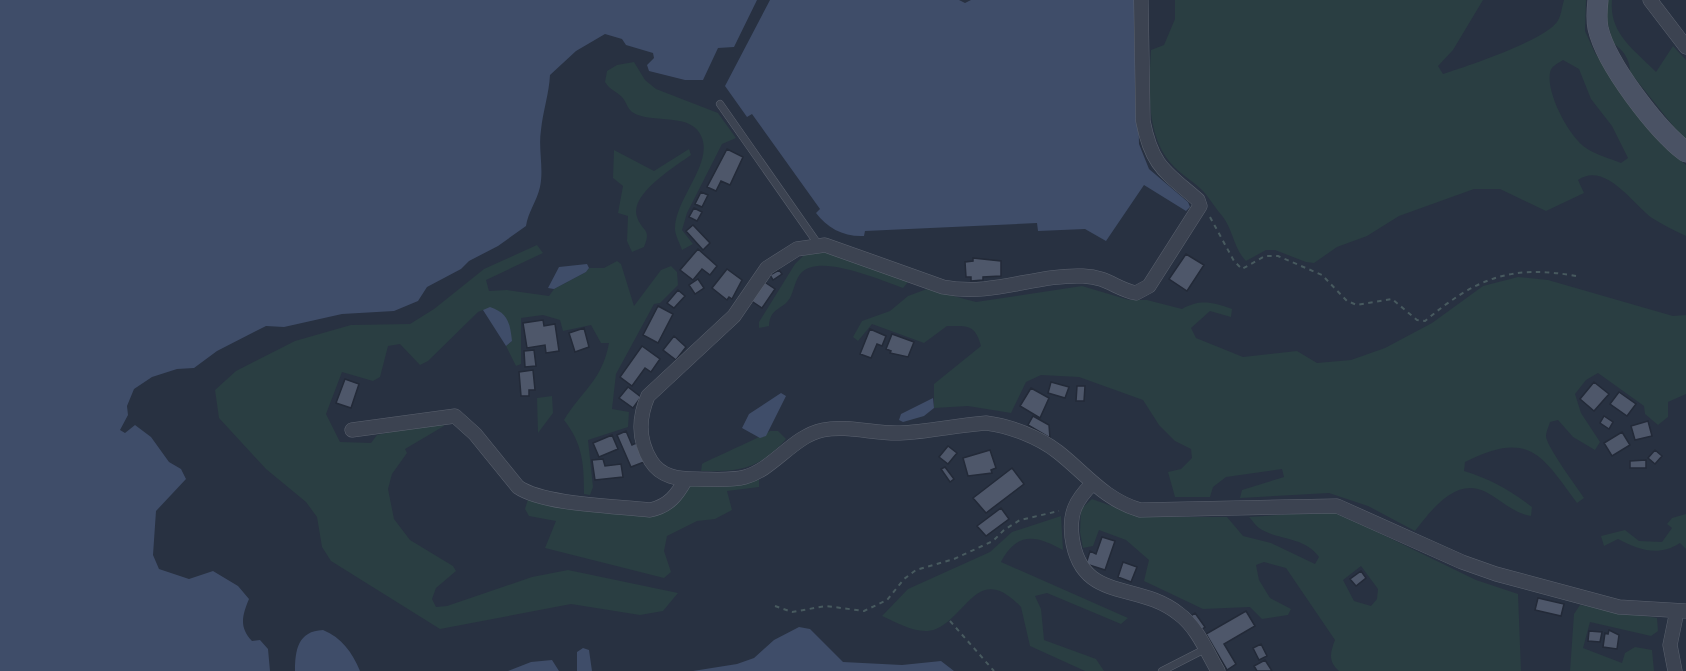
<svg xmlns="http://www.w3.org/2000/svg" width="1686" height="671" viewBox="0 0 1686 671" font-family="'Nunito Sans',sans-serif">
<style>
.green{fill:#2a3e42;fill-rule:evenodd}
.water{fill:#3f4d69}
.building{fill:#4e576a;stroke:#232a38;stroke-width:1.5}
.lines{fill:none;stroke-linecap:round;stroke-linejoin:round}
.service-casing{stroke:#5a616e;stroke-width:8}
.minor-casing{stroke:#5a616e;stroke-width:15}
.secondary-casing{stroke:#5a616e;stroke-width:21}
.path{stroke:#485a5f;stroke-width:2;stroke-dasharray:4.5 4.5;stroke-linecap:butt}
.service{stroke:#3c4351;stroke-width:7}
.minor{stroke:#3c4351;stroke-width:14}
.secondary{stroke:#4a5264;stroke-width:20}
</style>
<rect width="100%" height="100%" fill="#283141"/>
<path class="green" d="M1175,0H1483L1453,50L1438,66L1443,74C1467,66 1543,41 1557,22C1561,17 1562,6 1564,0H1586L1585,31L1595,53L1655,137L1686,165V236C1675,231 1663,225 1652,218C1633,204 1605,161 1578,180L1584,193L1546,211L1500,189H1474L1399,216L1367,236L1337,247L1314,263L1306,262L1275,250H1266L1246,261C1234,249 1233,230 1223,217C1216,209 1210,199 1203,191C1191,179 1176,172 1166,157C1146,128 1149,83 1151,50L1164,45L1175,19ZM1563,60L1579,69L1591,99L1612,126L1628,158L1621,163C1609,158 1596,155 1586,148C1569,137 1546,93 1550,73C1551,66 1557,64 1563,60Z
M1604,0H1612C1609,34 1634,49 1656,72L1673,46L1686,60V142L1630,72C1630,59 1623,50 1613,43L1604,9Z
M634,62L645,80L656,89L718,113L736,138L722,144L687,213L682,230L693,244L682,250C680,244 675,235 675,229C675,199 712,165 702,138C693,111 652,125 632,112C627,108 626,101 622,97C616,91 610,90 605,82L607,71L617,65Z
M689,149L691,155C676,166 629,194 637,217C642,232 652,228 644,247L632,252L627,241L628,216L618,213L623,186L613,178L614,150L654,171Z
M537,245L543,253L486,280L489,291L507,290L549,296L554,289L586,272L589,268H604L617,261L621,264L634,306L661,270L671,266L677,272L678,285L660,303L654,304L616,374L612,409L629,412L628,427L588,440L593,487L590,495L584,494C584,465 583,444 564,420C582,390 602,381 609,343H601L591,325L563,331L560,320L543,315L521,318V364L516,366L506,346L512,341L483,310L478,312L428,361L420,365L400,344L388,346L380,377L373,381L342,372L326,414L340,442L371,443L377,435L442,421L444,426L405,449L407,453L392,474L388,489L394,519L410,540L453,566L456,571L436,588L432,599L436,607L447,606L532,577L568,570L678,593L663,611L640,615L571,604L440,629L331,561L322,547L317,517L306,502L266,469L219,418L215,390L236,371L295,341L351,325L410,324L434,309L484,269Z
M806,253H827L909,281L903,288C880,280 819,253 801,273C795,280 794,290 790,298C783,310 770,307 769,326L759,328V322L795,264Z
M1518,277L1548,280L1673,316L1686,315V394L1668,402V417L1658,425L1645,414L1644,406L1598,373L1586,380L1575,394L1581,413L1600,442L1595,450L1573,437L1558,420L1550,422C1549,426 1546,432 1546,436C1546,446 1577,487 1584,498L1577,503C1541,454 1529,430 1465,462L1464,471C1490,479 1510,490 1532,507L1531,516C1513,513 1501,500 1486,492C1455,476 1431,511 1415,531L1368,506L1329,493L1240,498L1242,490L1284,477L1282,469L1226,477L1213,487L1210,497H1175L1168,472L1181,469L1192,458L1191,449L1175,441L1159,425L1143,400L1079,377L1041,375L1026,382L1011,413L968,406L934,408V384L981,346C975,324 968,326 947,326L924,343L872,324L858,341L853,337L862,321L890,311L908,296L927,289L976,302L1082,286L1129,300H1147L1182,309C1200,299 1212,302 1232,309L1231,317L1210,311L1191,328L1196,338L1243,357L1297,351L1317,363L1351,360L1385,348L1432,323L1483,286Z
M552,396L553,413L538,433L537,398Z
M770,431H778L786,439C760,469 739,472 701,471L702,464C713,458 766,435 770,431Z
M759,479V487L727,491L732,510L715,519L697,521L667,536L664,551L671,572L664,578L545,548L556,521L529,516L525,509L528,499L656,515L669,510L691,484Z
M1092,499L1142,517H1227L1243,536L1271,543L1315,564L1319,557C1304,536 1278,541 1259,528C1255,525 1252,520 1249,517L1334,511L1476,580L1518,594L1521,671H1339C1328,661 1330,653 1335,640L1286,568L1264,562L1256,565L1259,580L1270,598L1291,609L1288,615L1262,619L1250,607L1203,609L1144,581L1149,560L1126,540L1099,530L1093,546L1083,548L1080,532L1081,509ZM1361,566L1378,589L1377,599L1371,606L1354,601L1343,580Z
M1686,514V549L1680,543C1658,557 1640,550 1618,539L1604,546L1601,536L1625,530L1639,541L1662,542L1672,528L1667,524L1672,518Z
M1061,516L1063,550C1037,536 1018,530 1001,562L1128,618L1121,624L1047,593L1035,596L1041,609L1044,640L1096,659L1104,671H1085L1030,646L1021,607C978,562 968,615 936,629C919,636 898,623 882,616L908,589L990,552L1012,532Z
M1580,605L1657,618L1658,631L1651,636L1590,622L1583,648L1622,663L1625,653L1635,647L1652,650L1654,671H1570L1574,614Z"/>
<path class="water" d="M0,0H757L734,47L718,48L703,80H685L649,71L647,65L654,58L653,53L626,45L622,39L605,34L576,51L550,75C549,94 543,111 541,130C538,149 544,168 540,187C537,201 528,212 526,226L498,246L469,261L461,269L427,287L418,301L394,311L342,314L284,327L266,326L217,351L194,368L177,369L152,377L134,389L127,406L128,415L120,430L125,433L135,425L151,437L169,462L181,469L186,479L156,511L153,555L159,569L189,579L213,571L238,586L249,599C242,616 239,627 252,641L260,640L268,649L270,671H0Z
M770,0H959L965,3L971,0H1136L1139,144L1149,169L1188,202L1190,207L1186,211L1144,185L1106,241L1085,229L1038,231L1037,223L865,231L864,236C844,237 827,228 816,213L820,209L752,114L747,117L725,86Z
M587,264L589,268L586,272L554,289L548,288L559,267Z
M490,307C508,313 510,323 512,341L506,346L483,310Z
M781,393L786,396L766,436L760,438L742,428L749,414Z
M933,398L934,408L924,416L903,422L899,420L901,414Z
M799,627L810,629L843,662L902,665L941,661L954,671H693L737,664L754,658L774,640Z
M323,630C342,638 352,652 360,671H295C295,650 298,631 323,630Z
M583,648L589,650L592,671H577V652Z
M552,660L559,671H508L531,662Z"/>
<path class="building" d="M727,149L743,157L730,185L721,181L716,191L707,187Z
M701,192L708,195L702,207L695,204Z
M694,208L702,212L697,221L689,217Z
M693,225L710,243L703,250L686,231Z
M698,249L717,266L710,275L702,269L693,280L680,270Z
M1186,254L1204,265L1187,291L1169,279Z
M973,258L1001,261V276L983,277V280L971,281V277H966L965,262L973,261Z
M727,269L742,280L732,299L729,297L727,300L712,288Z
M779,270L782,274L773,280L770,275Z
M698,279L704,288L695,294L689,285Z
M763,281L775,289L762,308L750,300Z
M678,290L685,296L674,308L667,303Z
M658,306L673,314L658,343L643,335Z
M543,320L544,326L555,324L559,351L546,353L545,345L527,348L523,323Z
M584,328L589,347L575,352L569,333Z
M870,329L886,336L882,346L877,344L871,358L860,354Z
M892,334L914,342L908,357L890,353L891,351L886,349Z
M674,336L686,347L676,360L663,350Z
M642,346L660,359L651,372L645,368L632,386L620,377Z
M534,350L536,366L525,367L524,351Z
M533,370L535,390H529V396H521L519,372Z
M345,379L359,384L351,408L336,403Z
M1051,382L1069,387L1065,398L1048,393Z
M1594,382L1609,394L1594,411L1580,399Z
M1077,386H1085L1084,401H1076Z
M628,387L641,397L633,408L619,398Z
M1031,388L1049,398L1040,418L1020,406Z
M1619,392L1636,404L1627,416L1610,404Z
M1033,416L1049,425L1050,438L1028,425Z
M1604,416L1613,422L1609,429L1600,423Z
M1648,421L1652,436L1635,440L1631,426Z
M626,431L632,445L636,443L644,462L631,467L617,435Z
M1622,432L1630,445L1612,456L1604,443Z
M612,435L618,449L599,457L593,443Z
M948,446L957,453L948,464L939,457Z
M990,450L996,468L991,470L992,473L968,476L963,458Z
M1655,450L1662,456L1655,464L1648,458Z
M603,459L605,466L621,464L623,477L595,480L592,460Z
M1646,460V468H1630V461Z
M945,467L954,479L950,482L941,469Z
M1012,468L1024,484L986,513L973,498Z
M1001,508L1009,519L986,536L977,526Z
M1102,537L1115,541L1105,570L1086,564L1090,551L1096,554Z
M1123,562L1137,567L1131,582L1118,577Z
M1361,571L1366,578L1356,586L1350,579Z
M1538,598L1564,604L1561,616L1535,610Z
M1246,611L1255,626L1224,644L1236,664L1227,670L1206,634Z
M1195,613L1205,627L1201,630L1191,616Z
M1609,630L1619,635L1617,649L1603,647L1605,633L1608,634Z
M1589,631L1602,632L1600,642L1588,641Z
M1261,644L1267,656L1259,660L1253,648Z
M1265,660L1272,671H1257L1254,666Z"/>
<g class="lines">
<defs>
<path id="service" d="M720,104L818,244
M1162,671L1205,649"/>
<path id="minor" d="M1141,0L1143,121C1152,167 1166,172 1198,200L1200,206L1149,286L1136,293C1116,289 1108,277 1083,276C1035,274 993,297 943,287L825,245L797,249L767,268L734,316L648,396C638,419 638,440 651,461C661,477 678,479 695,479C711,479 730,481 745,477C774,469 793,436 823,430C847,425 875,434 900,433C928,432 957,425 986,423C1010,426 1039,437 1058,452C1086,474 1105,500 1140,510L1337,506L1462,562L1496,574L1619,607L1686,611
M1650,0L1686,47
M352,430L455,416L475,434L518,487C544,505 618,506 650,510C669,506 677,495 686,479
M1092,484C1076,500 1069,513 1072,537C1081,604 1137,580 1179,614C1197,627 1207,652 1218,671
M1675,671L1670,645L1677,611"/>
<path id="secondary" d="M1598,0C1597,9 1596,18 1598,28C1606,64 1657,130 1686,152"/>
</defs>
<use href="#service" class="service-casing"/>
<use href="#minor" class="minor-casing"/>
<use href="#secondary" class="secondary-casing"/>
<path class="path" d="M1210,217L1234,261L1242,269L1265,256H1278L1322,275L1347,301L1357,305L1392,299L1417,320L1425,321C1475,279 1510,264 1576,276
M775,606L792,612L826,606L864,611L887,600L904,579L916,570L954,559L993,541L1004,530L1020,520L1059,511
M950,621L994,671"/>
<use href="#service" class="service"/>
<use href="#minor" class="minor"/>
<use href="#secondary" class="secondary"/>
</g>
</svg>
